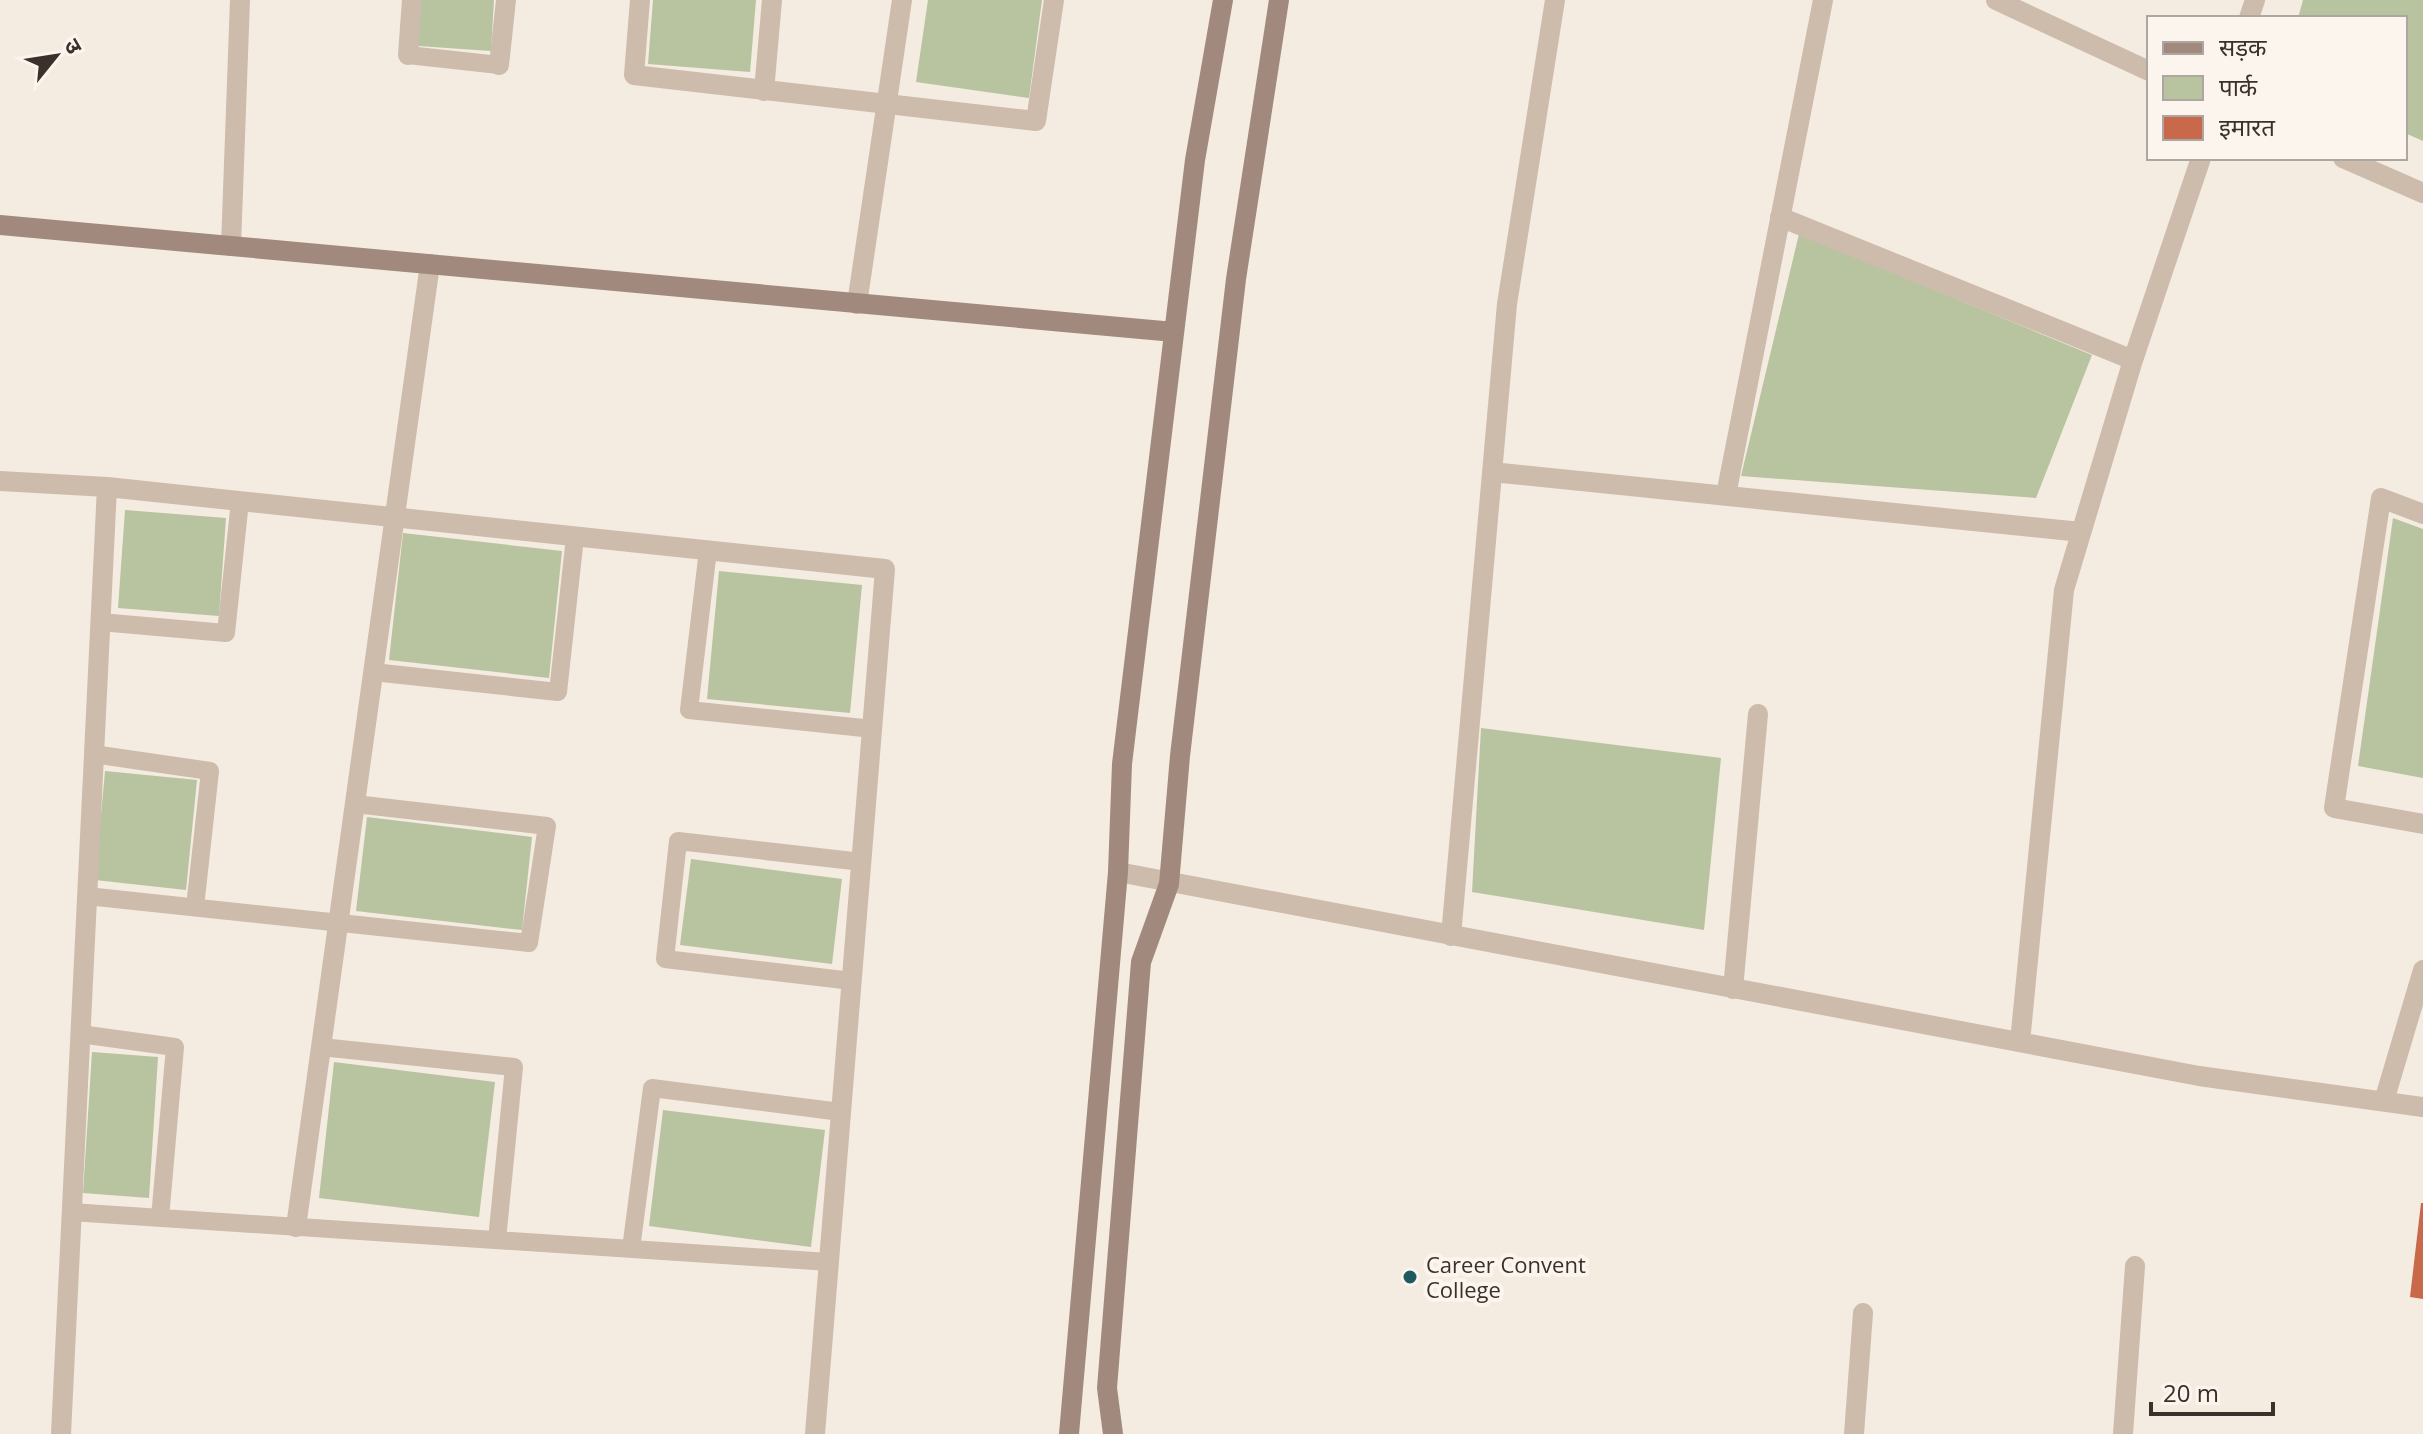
<svg xmlns="http://www.w3.org/2000/svg" width="2423" height="1434" viewBox="0 0 2423 1434" font-family="'Open Sans','Noto Sans Devanagari',sans-serif">
<style>
.green{fill:#b8c4a0}
.building{fill:#c8694b}
.lines{fill:none;stroke-linecap:round;stroke-linejoin:round}
.lane{stroke:#cdbbac;stroke-width:18}
.street{stroke:#cdbbac;stroke-width:20}
.secondary{stroke:#a18a7d;stroke-width:20}
.poi-dot{fill:#1f5a5e;stroke:#fbf5ee;stroke-width:3}
.labels{text-anchor:middle;dominant-baseline:central;stroke-width:8;stroke-linejoin:round;paint-order:stroke}
.poi-label{font-size:22px;fill:#3b302b;stroke:#fbf5ee;text-anchor:start}
</style>
<rect width="100%" height="100%" fill="#f4ebe1"/>
<path class="green" d="M421,0H494L491,51L418,46Z
M653,0H756L750,72L648,64Z
M928,0H1042L1029,98L916,82Z
M2303,0H2423V141L2405,133V18H2298Z
M1799,234L2092,355L2036,498L1741,476Z
M125,510L226,518L219,616L118,608Z
M2393,518L2423,529V778L2358,766Z
M403,533L562,551L549,678L389,660Z
M719,571L862,585L850,713L707,699Z
M1481,728L1721,758L1704,930L1472,892Z
M105,771L197,780L186,890L95,880Z
M367,817L532,837L522,930L356,911Z
M691,859L842,879L832,964L680,945Z
M92,1052L158,1057L149,1198L83,1193Z
M334,1062L495,1082L479,1217L319,1198Z
M663,1110L825,1130L811,1247L649,1226Z"/>
<path class="building" d="M2421,1203H2423V1299L2410,1297Z"/>
<g class="lines">
<path class="lane" d="M408,55L499,65
M708,550L689,710L873,729
M100,622L226,633L240,501
M373,672L558,692L575,537
M93,754L210,771L195,907
M87,896L529,943L547,826L355,804
M852,981L665,959L678,841L862,862
M80,1034L175,1047L160,1218
M321,1047L514,1067L497,1240
M71,1212L829,1262
M631,1249L652,1088L841,1112"/>
<path class="street" d="M640,0L634,75L1036,121L1054,0
M1996,0L2149,71
M2249,18L2255,0
M408,55L412,0
M499,65L506,0
M764,91L772,0
M2343,158L2423,193
M1780,217L2133,360
M231,246L240,0
M857,304L902,0
M1492,472L2081,532
M0,481L107,487L885,569L815,1434
M1726,495L1823,0
M2423,514L2381,498L2334,808L2423,824
M1118,872L2199,1076L2423,1107
M1451,936L1507,304L1555,0
M1733,989L1758,714
M2020,1042L2064,590L2133,360L2201,158
M2384,1101L2423,970
M296,1227L430,264
M61,1434L107,487
M1854,1434L1863,1313
M2123,1434L2135,1266"/>
<path class="secondary" d="M0,225L1174,332
M1069,1434L1118,872L1122,764L1195,160L1223,0
M1113,1434L1107,1388L1141,962L1169,884L1180,756L1236,279L1279,0"/>
</g>
<circle class="poi-dot" cx="1410" cy="1277" r="8"/>
<g class="labels">
<g class="poi-label">
<text x="1426" y="1264">Career Convent<tspan x="1426" dy="25">College</tspan></text>
</g>
</g>
<rect x="2147" y="16" width="260" height="144" fill="#fbf5ee" stroke="#aea6a0" stroke-width="2"/>
<rect x="2163" y="42" width="40" height="12" fill="#a18a7d" stroke="#aea6a0" stroke-width="2"/>
<text x="2219" y="56" font-size="24" fill="#3b302b">सड़क</text>
<rect x="2163" y="76" width="40" height="24" fill="#b8c4a0" stroke="#aea6a0" stroke-width="2"/>
<text x="2219" y="96" font-size="24" fill="#3b302b">पार्क</text>
<rect x="2163" y="116" width="40" height="24" fill="#c8694b" stroke="#aea6a0" stroke-width="2"/>
<text x="2219" y="136" font-size="24" fill="#3b302b">इमारत</text>
<g transform="translate(56 56) rotate(60)" stroke="#fbf5ee" stroke-width="6" paint-order="stroke">
<path d="M0-6L14 30L0 20L-14 30Z" fill="#3b302b"/>
<text y="-12" font-size="22" font-weight="bold" text-anchor="middle" fill="#3b302b">उ</text>
</g>
<path d="M2151 1402v12h122v-12" fill="none" stroke="#3b302b" stroke-width="4"/>
<text x="2163" y="1402" font-size="24" fill="#3b302b" stroke="#fbf5ee" stroke-width="6" paint-order="stroke">20 m</text>
</svg>
